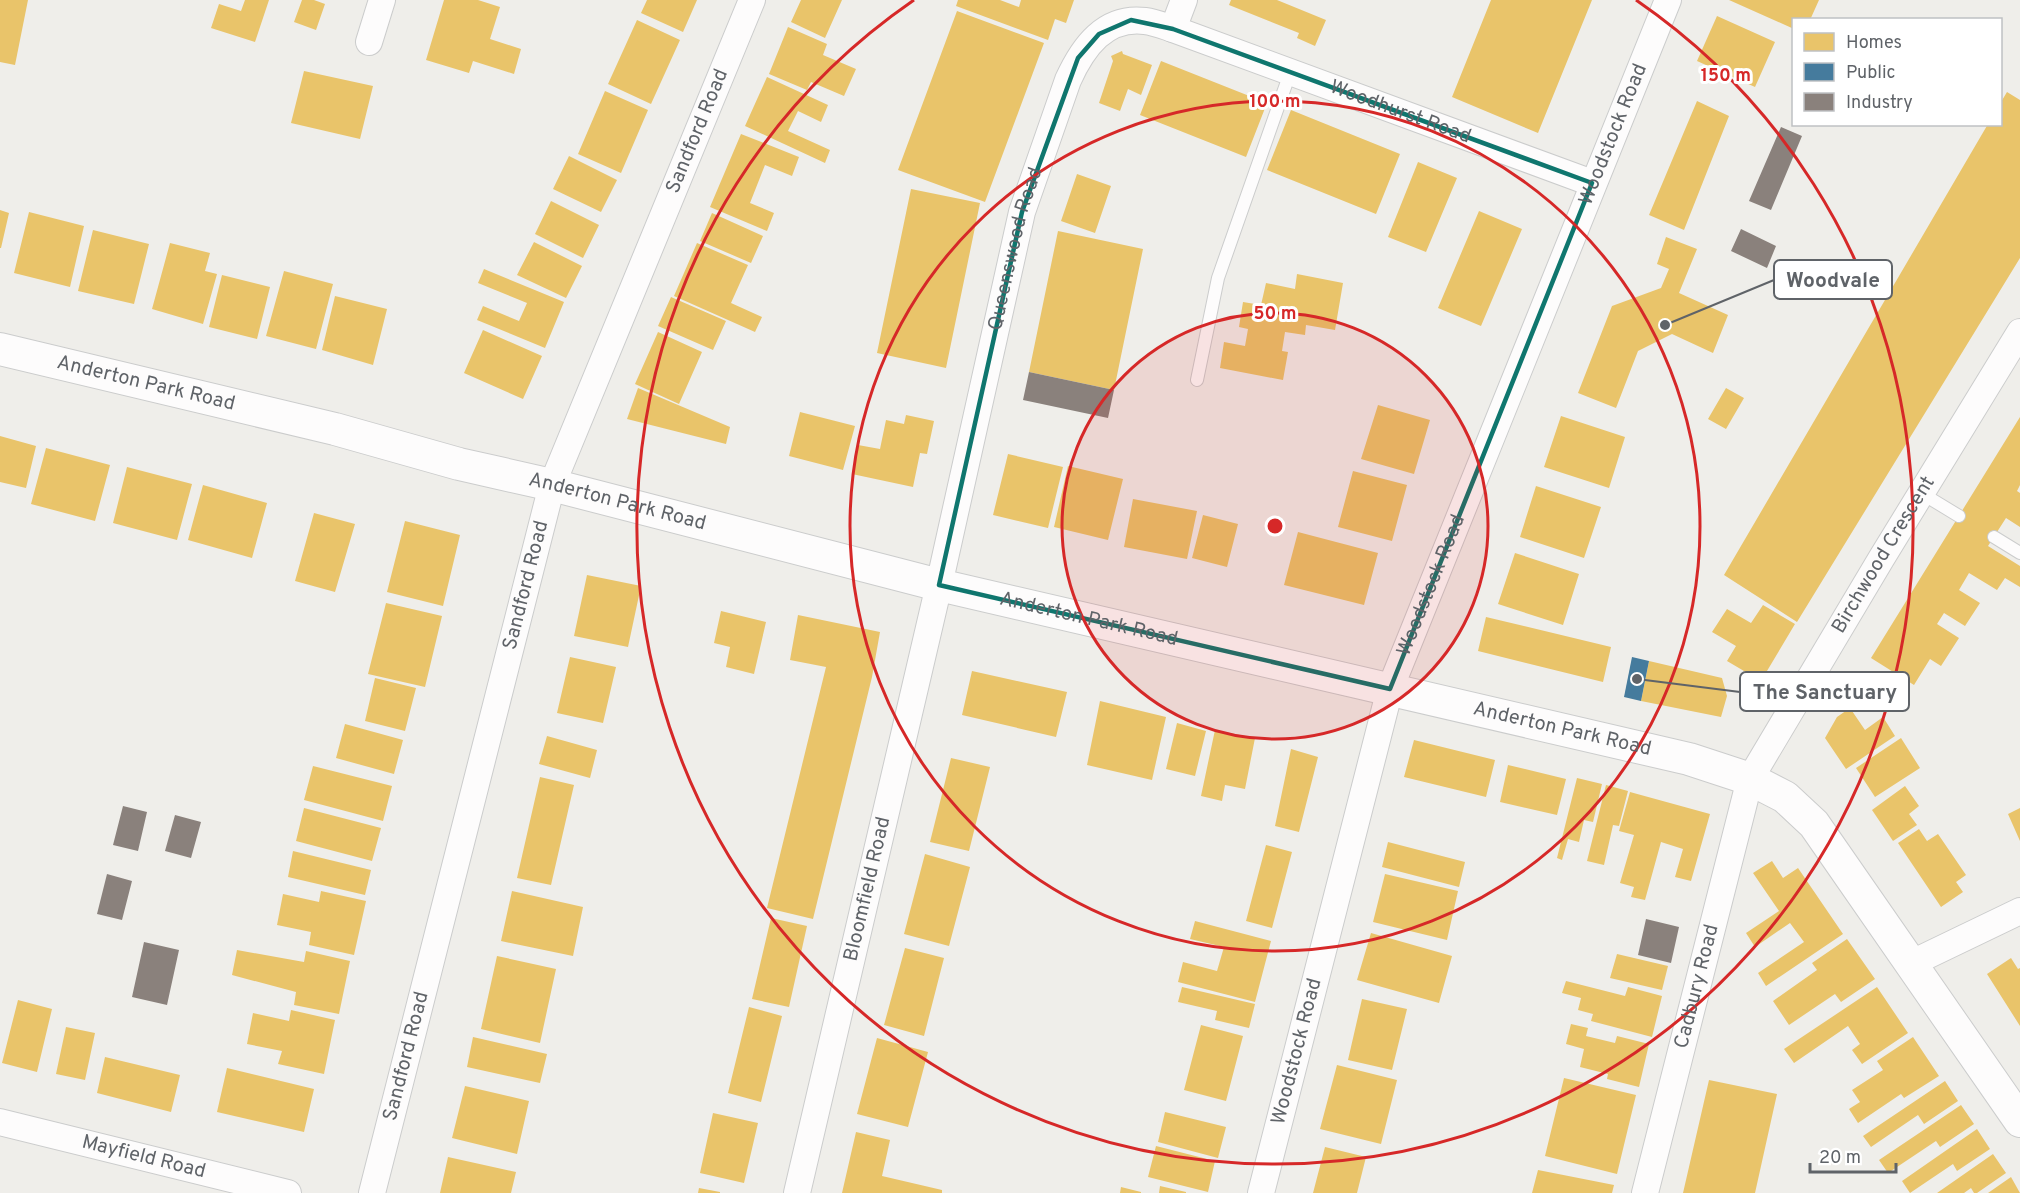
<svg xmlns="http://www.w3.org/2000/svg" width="2020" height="1193" viewBox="0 0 2020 1193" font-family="Overpass,sans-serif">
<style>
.homes{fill:#e9c46a}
.public{fill:#457b9d}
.industry{fill:#8a817c}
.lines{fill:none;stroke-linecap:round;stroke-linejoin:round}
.service-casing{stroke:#cbcccc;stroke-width:14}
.minor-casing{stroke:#cbcccc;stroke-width:28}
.tertiary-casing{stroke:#cbcccc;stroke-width:34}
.service{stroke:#fdfcfc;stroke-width:12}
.minor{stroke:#fdfcfc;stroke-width:26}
.tertiary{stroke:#fdfcfc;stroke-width:32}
.marked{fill:none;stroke:#0f766e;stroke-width:4.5;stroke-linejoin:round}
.ring{fill:none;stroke:#d62828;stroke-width:3}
.labels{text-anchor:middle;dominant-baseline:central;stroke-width:6;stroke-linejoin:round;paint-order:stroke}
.street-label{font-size:20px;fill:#5f6368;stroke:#fff}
.centre{fill:#d62828;stroke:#fff;stroke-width:3}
.ring-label{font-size:18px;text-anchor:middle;font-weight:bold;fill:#d62828;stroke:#fff;stroke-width:6;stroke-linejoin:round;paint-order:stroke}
.leader{fill:none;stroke:#5f6368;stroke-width:2}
.callout-dot{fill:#5f6368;stroke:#fff;stroke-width:2}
.callout{fill:#fff;stroke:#5f6368;stroke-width:2}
.callout-label{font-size:21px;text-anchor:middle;font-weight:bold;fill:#5f6368}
</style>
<rect width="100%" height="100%" fill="#efeeea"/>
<path class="homes" d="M0,0H28L15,65L0,62Z
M245,0H269L255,42L211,28L219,4L241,11Z
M302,0H314L325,4L316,30L294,22Z
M444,0H478L500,7L490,39L521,49L514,74L473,61L469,73L426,60Z
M647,0H697L683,32L641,13Z
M801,0H842L825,38L791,22Z
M958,0H1000L1019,7L1021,0H1074L1066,23L1055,19L1048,40L956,6Z
M1231,0H1277L1326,20L1315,46L1297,38L1299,33L1229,5Z
M1491,0H1592L1538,133L1452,97Z
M1729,0H1819L1810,20H1794V29Z
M957,11L1044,43L985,202L898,170Z
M1717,16L1775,42L1755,87L1697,61Z
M637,20L680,40L651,104L608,84Z
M788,27L827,44L823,55L856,69L844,96L811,82L807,90L769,74Z
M1122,51L1123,54L1152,65L1141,95L1128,89L1120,111L1099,103L1113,61L1111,56Z
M1161,61L1267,103L1246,157L1140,115Z
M304,71L373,86L360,139L291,123Z
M767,77L828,105L821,122L798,111L788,131L830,150L825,163L745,126Z
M605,91L648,110L621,173L578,154Z
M2007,92L2020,100V258L1797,622L1724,575L1988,124H2001V102Z
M1697,101L1729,116L1684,230L1649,215Z
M1291,110L1400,154L1376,214L1267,170Z
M741,134L799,157L792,176L765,165L750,203L774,213L767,231L710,207Z
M569,156L617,180L601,212L553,189Z
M1418,162L1457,178L1426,252L1388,237Z
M1077,174L1111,186L1095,233L1061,221Z
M911,189L980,203L946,368L877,353Z
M551,201L599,225L583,258L535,234Z
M0,210L9,213L1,248H0Z
M1479,211L1522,229L1481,326L1438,308Z
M29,212L84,226L70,287L14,273Z
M712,213L763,236L751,263L700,241Z
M93,230L149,244L134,304L78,291Z
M1058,231L1143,249L1114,390L1029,372Z
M1666,237L1697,249L1679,293L1728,315L1713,353L1672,334L1638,351L1616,408L1578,393L1612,306L1661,288L1669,269L1657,264Z
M534,242L582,266L566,298L517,275Z
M170,243L210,253L205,271L217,274L203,324L152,309Z
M697,243L748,265L731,303L762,317L755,332L674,296Z
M484,269L564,302L545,348L477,320L483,306L519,321L527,303L478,283Z
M284,271L333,284L316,349L266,336Z
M1297,274L1343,283L1335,330L1306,325L1305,335L1285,332L1282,351L1288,352L1283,380L1220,368L1224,342L1245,346L1248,329L1239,327L1243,302L1261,305L1266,283L1295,289Z
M222,275L270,287L257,339L209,327Z
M335,296L387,309L373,365L322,350Z
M671,297L726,321L713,350L658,326Z
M483,330L542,356L523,399L464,373Z
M658,332L702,352L679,404L635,384Z
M638,388L730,427L726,444L627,419Z
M1726,388L1744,398L1726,429L1708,419Z
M1378,405L1430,420L1414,474L1361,459Z
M800,412L855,426L843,470L789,456Z
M906,415L934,421L927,454L920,453L913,487L852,474L858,445L880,449L886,420L904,424Z
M1561,416L1625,437L1609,488L1544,467Z
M2020,417V485L2017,491L2020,493V527L2006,518L1988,546L2020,566V587L2005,578L1997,590L1969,573L1959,590L1980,603L1965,626L1944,613L1937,624L1959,638L1941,666L1930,659L1914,685L1871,658Z
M0,436L36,446L26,488L0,482Z
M46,448L110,465L95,521L31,504Z
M1008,454L1063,467L1048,528L993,515Z
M1068,466L1123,479L1108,540L1054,527Z
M127,467L192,484L177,540L113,523Z
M1353,471L1407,485L1392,541L1338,527Z
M203,485L267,503L252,558L188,540Z
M1536,486L1601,507L1584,558L1520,537Z
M1133,499L1197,511L1187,559L1124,547Z
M314,513L355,524L335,592L295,581Z
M1203,515L1238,524L1227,567L1192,558Z
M405,521L460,535L443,606L387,592Z
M1298,532L1378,553L1364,605L1284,585Z
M1515,553L1579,574L1563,625L1498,604Z
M587,575L641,586L628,647L574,636Z
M386,603L442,616L425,687L368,674Z
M1763,605L1795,624L1761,681L1727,661L1736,646L1712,632L1727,609L1751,623Z
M721,611L766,622L754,674L726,667L730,647L714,643Z
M798,615L880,632L872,677L813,919L767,908L826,667L790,660Z
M1486,617L1611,647L1603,682L1478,651Z
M570,657L616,667L603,723L557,713Z
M1649,661L1722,678L1727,696L1721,717L1641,701Z
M972,671L1067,692L1056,737L962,715Z
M375,678L416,688L405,731L365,721Z
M1100,701L1166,717L1152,780L1087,765Z
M1850,708L1865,730L1883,717L1895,736L1846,769L1825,738L1837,717Z
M1177,723L1206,731L1195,776L1166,769Z
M345,724L403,740L394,774L336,758Z
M1215,730L1255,738L1245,789L1225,785L1222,801L1201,796Z
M547,736L597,750L590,778L539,764Z
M1901,738L1920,768L1875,797L1856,768Z
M1414,740L1495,760L1486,797L1404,777Z
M1291,749L1318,757L1299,832L1275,826Z
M951,758L990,767L969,851L930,842Z
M1508,765L1566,779L1557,815L1500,802Z
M313,766L392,786L383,821L304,800Z
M540,777L574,785L551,885L517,878Z
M1577,778L1602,784L1593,822L1584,820L1579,842L1568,839L1562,860L1557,858Z
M1606,785L1628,791L1619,826L1613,825L1604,865L1587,861Z
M1905,786L1919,806L1909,814L1917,825L1893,841L1872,810Z
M1630,792L1710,814L1691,881L1675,877L1683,849L1661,842L1645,900L1631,897L1634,887L1620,883L1634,835L1619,831Z
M304,808L381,828L372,861L296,841Z
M2020,808V841L2008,814Z
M1919,829L1927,841L1938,834L1966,875L1956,882L1963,892L1941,907L1898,843Z
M1388,842L1465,862L1459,887L1382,867Z
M1266,845L1292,852L1272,928L1246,921Z
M293,851L371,870L365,895L288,877Z
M925,854L970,867L949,946L904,934Z
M1772,861L1783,878L1798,868L1843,934L1766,986L1758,973L1804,942L1790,923L1755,947L1746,933L1779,911L1753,873Z
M1385,874L1458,891L1447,940L1373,922Z
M321,891L366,901L354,955L309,945L311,932L277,925L283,894L319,902Z
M512,891L583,907L573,956L501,941Z
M771,918L807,926L789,1007L752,999Z
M1195,921L1271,941L1255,1002L1178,982L1183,962L1217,971L1224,947L1190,939Z
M1371,933L1452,956L1439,1003L1357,980Z
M1847,939L1875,979L1841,1002L1835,994L1789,1025L1773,1001L1817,970L1812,963Z
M905,948L944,958L924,1036L884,1025Z
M237,950L304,962L306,951L350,961L339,1014L294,1005L296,992L232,975Z
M1617,954L1668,966L1662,990L1610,978Z
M497,956L556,969L540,1043L481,1029Z
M2011,958L2018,969L2020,968V1026L1987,974Z
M1566,981L1625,996L1628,987L1662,996L1652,1037L1591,1021L1593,1014L1578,1010L1581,998L1562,993Z
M1182,987L1255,1004L1249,1028L1215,1020L1217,1011L1178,1002Z
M1877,987L1908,1033L1862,1064L1852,1050L1860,1044L1848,1026L1794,1063L1784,1049Z
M1362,999L1407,1009L1392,1070L1348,1060Z
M18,1000L52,1009L37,1072L2,1063Z
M749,1007L782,1016L761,1102L728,1093Z
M291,1010L335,1020L324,1074L278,1064L282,1051L247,1044L253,1013L289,1021Z
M1571,1024L1588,1028L1586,1036L1615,1043L1617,1036L1649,1044L1639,1087L1607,1079L1608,1074L1580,1067L1584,1049L1566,1044Z
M1201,1025L1243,1036L1226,1101L1184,1090Z
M66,1027L95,1033L85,1080L56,1074Z
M473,1037L547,1054L540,1083L467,1067Z
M1913,1037L1939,1076L1904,1098L1901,1094L1858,1123L1849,1109L1860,1102L1852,1090L1883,1070L1877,1061Z
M877,1038L928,1052L908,1127L857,1114Z
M105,1057L180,1075L171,1112L97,1093Z
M1337,1065L1397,1080L1381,1144L1320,1129Z
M227,1068L314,1089L304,1132L217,1112Z
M1564,1078L1636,1095L1617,1174L1545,1156Z
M1709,1080L1777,1094L1755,1193H1683Z
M1945,1081L1958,1101L1924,1124L1918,1115L1871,1147L1863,1136Z
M465,1086L529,1101L517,1154L452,1138Z
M1961,1105L1974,1124L1940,1147L1936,1141L1888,1173L1879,1160Z
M1165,1112L1226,1127L1218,1158L1158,1142Z
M713,1113L758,1123L744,1183L700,1173Z
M1977,1129L1990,1149L1957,1171L1953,1164L1910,1193L1902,1181Z
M856,1132L890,1140L882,1176L942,1190V1193H842Z
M1156,1146L1215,1161L1208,1192L1148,1177Z
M1325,1147L1366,1157L1357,1193H1313Z
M1993,1154L2006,1173L1977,1193H1974L1971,1188L1964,1193H1937Z
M448,1157L516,1172L511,1193H440Z
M1538,1170L1614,1185L1612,1193H1532Z
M2011,1177L2020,1193H1988Z
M1160,1186L1186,1192V1193H1159Z
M1121,1187L1141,1192V1193H1120Z
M699,1188L720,1192V1193H698Z"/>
<path class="public" d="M1632,657L1649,661L1641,701L1624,697Z"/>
<path class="industry" d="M1781,127L1802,136L1771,210L1749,201Z
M1741,229L1776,246L1767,268L1731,251Z
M1029,372L1114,390L1108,418L1023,400Z
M123,806L147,812L138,851L113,845Z
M175,815L201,822L191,858L165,851Z
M107,874L132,881L122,920L97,914Z
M1646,919L1679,927L1671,963L1638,955Z
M144,942L179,950L167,1005L132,997Z"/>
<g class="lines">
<defs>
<path id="service" d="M1197,380L1218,278L1290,73
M1921,493L1959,516
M1994,537L2020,553"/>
<g id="minor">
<path id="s1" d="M1173,29L1592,183"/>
<path d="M369,42L382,0"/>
<path d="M1912,963L2020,911"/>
<path id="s2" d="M0,1122L288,1193"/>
<path id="s3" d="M372,1193L552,485L752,0"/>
<path id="s4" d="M797,1193L939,585L1022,212L1068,80C1083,47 1105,16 1145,21C1154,22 1164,26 1173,29L1184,0"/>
<path id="s5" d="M1261,1193L1390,689L1668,0"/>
<path id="s6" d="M1645,1193L1750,779L1881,559L2020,332"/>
</g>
<g id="tertiary">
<path id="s7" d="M0,349L335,429L459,464L552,485L939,585L1689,759L1750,779L1785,797L1814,824L2020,1121"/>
</g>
</defs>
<use href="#service" class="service-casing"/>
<use href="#minor" class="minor-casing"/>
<use href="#tertiary" class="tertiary-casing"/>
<use href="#service" class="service"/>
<use href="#minor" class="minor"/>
<use href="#tertiary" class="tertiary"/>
</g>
<path class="marked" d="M1131,20L1173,29L1592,183L1390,689L939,585L1022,212L1078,58L1099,34Z"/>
<circle cx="1275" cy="526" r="213" fill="#d62828" fill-opacity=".12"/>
<g class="ring">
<circle cx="1275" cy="526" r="213"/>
<circle cx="1275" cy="526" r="425"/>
<path d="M1636 0A638 638 0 1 1 914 0"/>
</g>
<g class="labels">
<g class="street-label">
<text stroke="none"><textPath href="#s1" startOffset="242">Woodhurst Road</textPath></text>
<text stroke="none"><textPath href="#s3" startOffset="1113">Sandford Road</textPath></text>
<text stroke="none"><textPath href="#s5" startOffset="1118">Woodstock Road</textPath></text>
<text stroke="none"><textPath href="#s4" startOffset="969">Queenswood Road</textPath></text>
<text stroke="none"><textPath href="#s7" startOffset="150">Anderton Park Road</textPath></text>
<text stroke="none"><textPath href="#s7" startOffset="636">Anderton Park Road</textPath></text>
<text stroke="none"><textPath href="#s6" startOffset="688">Birchwood Crescent</textPath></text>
<text stroke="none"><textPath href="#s3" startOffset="627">Sandford Road</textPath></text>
<text stroke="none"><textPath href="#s5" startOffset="632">Woodstock Road</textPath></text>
<text stroke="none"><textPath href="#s7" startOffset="1122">Anderton Park Road</textPath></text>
<text stroke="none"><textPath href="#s7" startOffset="1608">Anderton Park Road</textPath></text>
<text stroke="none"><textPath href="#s4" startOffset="312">Bloomfield Road</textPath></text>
<text stroke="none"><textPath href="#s6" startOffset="213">Cadbury Road</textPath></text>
<text stroke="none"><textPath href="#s5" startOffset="146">Woodstock Road</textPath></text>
<text stroke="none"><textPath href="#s3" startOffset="141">Sandford Road</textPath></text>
<text stroke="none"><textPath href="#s2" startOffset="148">Mayfield Road</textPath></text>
</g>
</g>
<circle cx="1275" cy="526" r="9" class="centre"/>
<g class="ring-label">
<text x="1726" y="81">150 m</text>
<text x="1275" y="107">100 m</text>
<text x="1275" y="319">50 m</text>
</g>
<path class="leader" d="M1665 325L1774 280M1637 679L1740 692"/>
<g class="callout-dot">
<circle cx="1665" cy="325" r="6"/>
<circle cx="1637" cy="679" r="6"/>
</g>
<g class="callout">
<rect x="1774" y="260" width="118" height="39" rx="6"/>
<rect x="1740" y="672" width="169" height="39" rx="6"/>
</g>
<g class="callout-label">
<text x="1833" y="287">Woodvale</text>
<text x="1825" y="699">The Sanctuary</text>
</g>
<rect x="1792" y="18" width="210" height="108" fill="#ffffff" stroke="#bfc1c3" stroke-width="1.5"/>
<rect x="1804" y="33" width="30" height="18" fill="#e9c46a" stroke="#bfc1c3" stroke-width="1.5"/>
<text x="1846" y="48" font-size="18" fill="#5f6368">Homes</text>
<rect x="1804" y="63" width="30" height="18" fill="#457b9d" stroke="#bfc1c3" stroke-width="1.5"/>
<text x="1846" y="78" font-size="18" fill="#5f6368">Public</text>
<rect x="1804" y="93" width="30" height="18" fill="#8a817c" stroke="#bfc1c3" stroke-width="1.5"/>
<text x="1846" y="108" font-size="18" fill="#5f6368">Industry</text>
<path d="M1810 1163v9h86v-9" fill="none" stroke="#5f6368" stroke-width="3"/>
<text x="1819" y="1163" font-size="18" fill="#5f6368" stroke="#ffffff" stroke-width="4.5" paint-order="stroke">20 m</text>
</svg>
